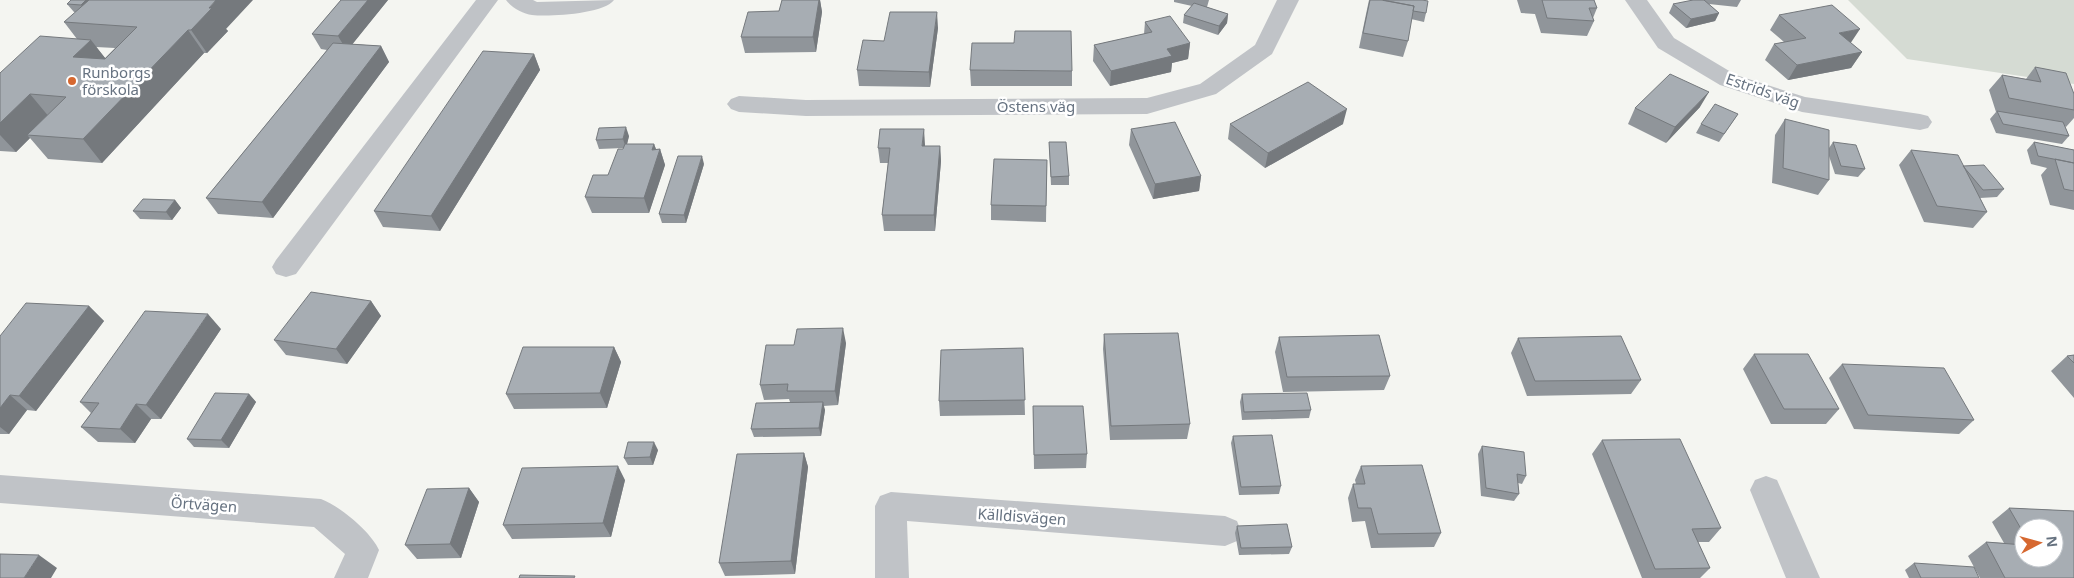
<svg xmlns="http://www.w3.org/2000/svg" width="2074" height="578" viewBox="0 0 2074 578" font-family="'Noto Sans',sans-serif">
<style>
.green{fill:#d5dbd3}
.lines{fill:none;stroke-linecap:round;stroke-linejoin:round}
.minor{fill:#c0c3c7;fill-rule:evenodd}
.wall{fill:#90959a;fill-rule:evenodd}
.shaded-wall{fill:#75797d}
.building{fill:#a7adb3;stroke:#75797d}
.poi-dot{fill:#d66830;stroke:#fff;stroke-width:2}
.labels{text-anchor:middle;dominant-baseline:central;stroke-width:5;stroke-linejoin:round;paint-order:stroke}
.poi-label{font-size:15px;fill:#667280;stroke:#fff;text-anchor:start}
.street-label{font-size:15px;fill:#667280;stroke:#fff}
</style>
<rect width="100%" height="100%" fill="#f4f5f1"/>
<path class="green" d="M1848,0H2074V84L1907,59Z"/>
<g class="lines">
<path class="minor" d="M476,0H498L296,274L286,277L276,274L272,267L276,260Z
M506,0H533L537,2L614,0C604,14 549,17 532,15C523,14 511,7 506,0Z
M1277,0H1299L1272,54L1216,94L1147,114L806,116L739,112L731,109L727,104L731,99L739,96L806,100L1147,98L1200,84L1255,45Z
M1625,0H1647L1674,38L1736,75L1805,97L1920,114L1928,116L1932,122L1928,128L1920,130L1802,112L1720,85L1658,48Z
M0,475L321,499C340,506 371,532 379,550L368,578H334L345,554L314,527L0,503Z
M1766,476L1777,480L1820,578H1786L1750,490L1755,480Z
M891,492L1225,516L1237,521L1241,531L1237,541L1225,546L907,521L909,578H875V506L880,496Z"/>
</g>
<path class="wall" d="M71,0L226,29L228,31L207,53H204L102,163L48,159L30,138L16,152L0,151V73L77,39L64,22L76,12H74L67,4ZM96,47L115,48L105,58Z
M341,0H388L352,44L381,46L389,62L273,218L218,214L206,198L327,50L321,49L312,34Z
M782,0H820L822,12L816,52L745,53L741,37L779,11Z
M1174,0H1209L1207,7L1228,14L1227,23L1218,35L1183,23L1184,15L1192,6L1174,2Z
M1369,0L1426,13L1424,22L1411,19L1408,41L1403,57L1359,48L1366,14Z
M1517,0H1594L1597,8L1593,18L1594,21L1587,36L1541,33L1535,14L1521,13Z
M1690,0H1741L1737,7L1709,4L1719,13L1715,21L1686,28L1669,13L1673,4L1690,1Z
M1779,15L1851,43L1862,52L1851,68L1788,80L1765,60L1774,44L1784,42L1770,30Z
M1145,22L1190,43L1188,59L1172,63L1171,72L1110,86L1093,61L1094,45L1144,34Z
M938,28L930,87L859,86L857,70L884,41Z
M534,54L540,70L440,231L383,227L374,211Z
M2035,67L2074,94V118L2066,127L2065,126L2069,136L2062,144L1996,133L1990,119L1996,112L1989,90L2002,75L2026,79Z
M970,70L1072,71V86H971Z
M1700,107L1666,143L1628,124L1635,108Z
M1738,114L1719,142L1696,133L1701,124Z
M1785,119L1829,148L1833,142L1865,169L1858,177L1835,174L1829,156V180L1818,195L1772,183L1775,135Z
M1230,124H1343L1265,168L1228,139Z
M1131,129L1201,176L1199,191L1153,199L1129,145Z
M629,136L627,144H654L656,149H660L665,165L649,213H592L585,197L608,175L624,148L599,149L596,140Z
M1049,142L1069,176V185H1051Z
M2034,142L2074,150V210L2050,205L2041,175L2047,168L2031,164L2027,150Z
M925,146H940L941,161L935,231H884L882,215L888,163H880L878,148Z
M1911,150L1964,166L2004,189L1997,197L1980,198L1987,212L1973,228L1924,222L1899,165Z
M1047,160L1046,222L991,220V205Z
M704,164L686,223H662L659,214Z
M175,200L181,208L172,220L140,219L133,211Z
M371,301L381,316L347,364L286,355L274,340Z
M89,306L104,321L36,411L27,410L9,434H0V336Z
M221,329L161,419H151L135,443L98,442L81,427L91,413L80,402Z
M1104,334L1190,424L1187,439L1110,440L1103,349Z
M1279,337L1390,376L1384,390L1283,392L1275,352Z
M1518,338L1641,380L1631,394L1527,396L1511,353Z
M846,343L838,405L823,406L825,410L821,436L754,437L751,429L790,402L789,399L764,400L760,385Z
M614,347L621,362L607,408L514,409L506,394Z
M1023,348L1025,415L940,416L939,401Z
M1754,354L1839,409L1826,424H1771L1743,369Z
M2074,355V398L2051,371L2067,356Z
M1842,364L1974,420L1959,434L1854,429L1829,378Z
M249,394L256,402L229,448L194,447L187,439Z
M1242,394L1311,410L1309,418L1242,420L1240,402Z
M1033,406L1087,454L1086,468L1034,469Z
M1233,436L1281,486L1279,494L1239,495L1231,443Z
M1602,440L1721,528L1709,542H1698L1710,568L1700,578H1642L1592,454Z
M1482,446L1526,476L1522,484L1518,483L1519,494L1514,501L1481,496L1478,454Z
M658,450L653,465H628L624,458Z
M804,453L808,467L795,574L725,576L719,563Z
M1361,466L1441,533L1434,547L1371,548L1365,521L1352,522L1348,498L1353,484H1356L1355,480Z
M625,480L611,537L512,539L503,525Z
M469,488L479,502L461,558L417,559L405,545Z
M2009,508L2074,511V578H1980L1968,556L1986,542L2004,543L1992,522ZM2024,528H2054V558H2024Z
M1237,526L1292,547L1289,554L1239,555L1235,533Z
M1914,563L1979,578H1909L1905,570Z"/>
<path class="shaded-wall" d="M86,0H101L87,13L81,5Z
M216,0H253L226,29L228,31L207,53L191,30L209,8Z
M368,0H388L347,51L338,36Z
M819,0H820L822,12L816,52L813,37Z
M937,12L938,28L930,87L929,72Z
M1719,13L1715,21L1686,28L1691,19Z
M1228,14L1227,23L1218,35L1219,26Z
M1860,29L1850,44L1839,33Z
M188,30L204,53L102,163L83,139Z
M91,40L109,63L73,57Z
M1190,43L1188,59L1172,63L1171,72L1110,86L1111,71L1167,49Z
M381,46L389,62L273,218L262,202Z
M1862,52L1851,68L1788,80L1797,65Z
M534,54L540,70L440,231L431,216Z
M1709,92L1700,107L1666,143L1675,127Z
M30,94L50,118L27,135L30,138L16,152L0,135V123Z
M1347,109L1343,124L1265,168L1268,153Z
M626,127L629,136L626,148L623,139Z
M924,129L925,145L924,161L922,146Z
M654,144L658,155L660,149L665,165L649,213L644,198L652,150Z
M940,146L941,161L935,231L934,215Z
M702,156L704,164L686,223L684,215Z
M1201,176L1199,191L1153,199L1155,184Z
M175,200L181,208L172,220L166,212Z
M371,301L381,316L347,364L336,349Z
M89,306L104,321L36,411L19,396Z
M208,314L221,329L161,419L146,405Z
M843,328L846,343L838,405L835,391Z
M614,347L621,362L607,408L600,393Z
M249,394L256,402L229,448L221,440Z
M10,395L27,410L9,434L0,427V408Z
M823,402L825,410L821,436L819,428Z
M136,404L151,419L135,443L120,429Z
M654,442L658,450L653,465L650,457Z
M804,453L808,467L795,574L791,561Z
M618,466L625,480L611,537L603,523Z
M469,488L479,502L461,558L450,544Z
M39,555L57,568L51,578H24Z"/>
<path class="building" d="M71,0H86L81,5L67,4Z
M89,0H216L209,8H212L191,30H188L83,139L27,135L66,97L30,94L0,123V73L40,36L91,40L73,57L105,59L137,27L64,22Z
M341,0H368L338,36L312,34Z
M782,0H819L813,37H741L748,12L779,11Z
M1370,0H1381L1414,6L1408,41L1363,33Z
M1383,0H1422L1428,1L1426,13L1413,11L1414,6Z
M1542,0H1594L1597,8H1589L1594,21L1547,18Z
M1693,0H1704L1719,13L1691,19L1673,4Z
M1194,3L1228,14L1219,26L1184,15Z
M1832,5L1860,29L1839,33L1862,52L1797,65L1774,44L1806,38L1779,15Z
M890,12H937L929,72L857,70L863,40L884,41Z
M1170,16L1190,43L1167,49L1172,56L1111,71L1094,45L1152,32L1145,22Z
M1015,31H1071L1072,71L970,70L972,43H1014Z
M333,43L381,46L262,202L206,198Z
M483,51L534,54L431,216L374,211Z
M2035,67L2066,73L2074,94V110L2009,98L2002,75L2041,82Z
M1670,74L1709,92L1675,127L1635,108Z
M1308,82L1347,109L1268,153L1230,124Z
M1715,104L1738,114L1724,134L1701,124Z
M1997,111L2063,122L2069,136L2003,124Z
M1785,119L1829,130V180L1783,168Z
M1175,122L1201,176L1155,184L1131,129Z
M626,127L623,139L596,140L599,128Z
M880,129H924L922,146H940L934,215H882L890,148H878Z
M1049,142H1066L1069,176L1051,177Z
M1833,142L1856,145L1865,169L1841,166Z
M2034,142L2074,150V163L2038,156Z
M625,144H654L652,150L660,149L644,198L585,197L593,175H608L618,149H623Z
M1911,150L1958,155L1987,212L1937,206Z
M678,156H702L684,215L659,214Z
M994,159L1047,160L1046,206L991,205Z
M2055,159L2074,163V191L2064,189Z
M1984,165L2004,189L1983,190L1963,166Z
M143,199L175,200L166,212L133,211Z
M311,292L371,301L336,349L274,340Z
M26,303L89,306L19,396L10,395L0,408V336Z
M145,311L208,314L146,405L136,404L120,429L81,427L99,403L80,402Z
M843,328L835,391H787L788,384L760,385L766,345H794L797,329Z
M1178,333L1190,424L1111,426L1104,334Z
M1379,335L1390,376L1287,377L1279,337Z
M1621,336L1641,380L1535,381L1518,338Z
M523,347H614L600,393L506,394Z
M1023,348L1025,400L939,401L941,350Z
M1754,354H1808L1839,409H1784Z
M2074,355V363L2067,356Z
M1842,364L1944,368L1974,420L1868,415Z
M215,393L249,394L221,440L187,439Z
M1307,393L1311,410L1244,412L1242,394Z
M823,402L819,428L751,429L756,403Z
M1033,406H1083L1087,454L1034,455Z
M1272,435L1281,486L1241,487L1233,436Z
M1680,439L1721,528L1692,529L1710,568L1655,569L1602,440Z
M628,442H654L650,457L624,458Z
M1482,446L1524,452L1526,476L1517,474L1519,494L1486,488Z
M804,453L791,561L719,563L737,454Z
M1422,465L1441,533L1378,534L1371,508H1358L1353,484H1365L1361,466Z
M618,466L603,523L503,525L522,468Z
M469,488L450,544L405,545L427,489Z
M2009,508L2074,511V578H2005L1986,542L2024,545V558H2054V528H2024V534Z
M1287,524L1292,547L1241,548L1237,526Z
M0,554L39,555L24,578H0Z
M1914,563L1974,567L1979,578H1921Z
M520,575L575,576L574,578H519Z"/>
<circle class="poi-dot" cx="72" cy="81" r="5"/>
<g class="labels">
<g class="poi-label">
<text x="82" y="72">Runborgs<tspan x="82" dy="17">förskola</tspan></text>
</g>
<g class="street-label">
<text transform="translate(1763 90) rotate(19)">Estrids väg</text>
<text x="1036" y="106">Östens väg</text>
<text transform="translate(204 504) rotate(4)">Örtvägen</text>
<text transform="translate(1022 516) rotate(4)">Källdisvägen</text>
</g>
</g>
<g transform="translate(2039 543) rotate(84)"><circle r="24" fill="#ffffff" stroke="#c2c7cc"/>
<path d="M0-4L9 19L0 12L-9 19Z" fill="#d66830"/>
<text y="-8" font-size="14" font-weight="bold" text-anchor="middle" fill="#667280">N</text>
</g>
</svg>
